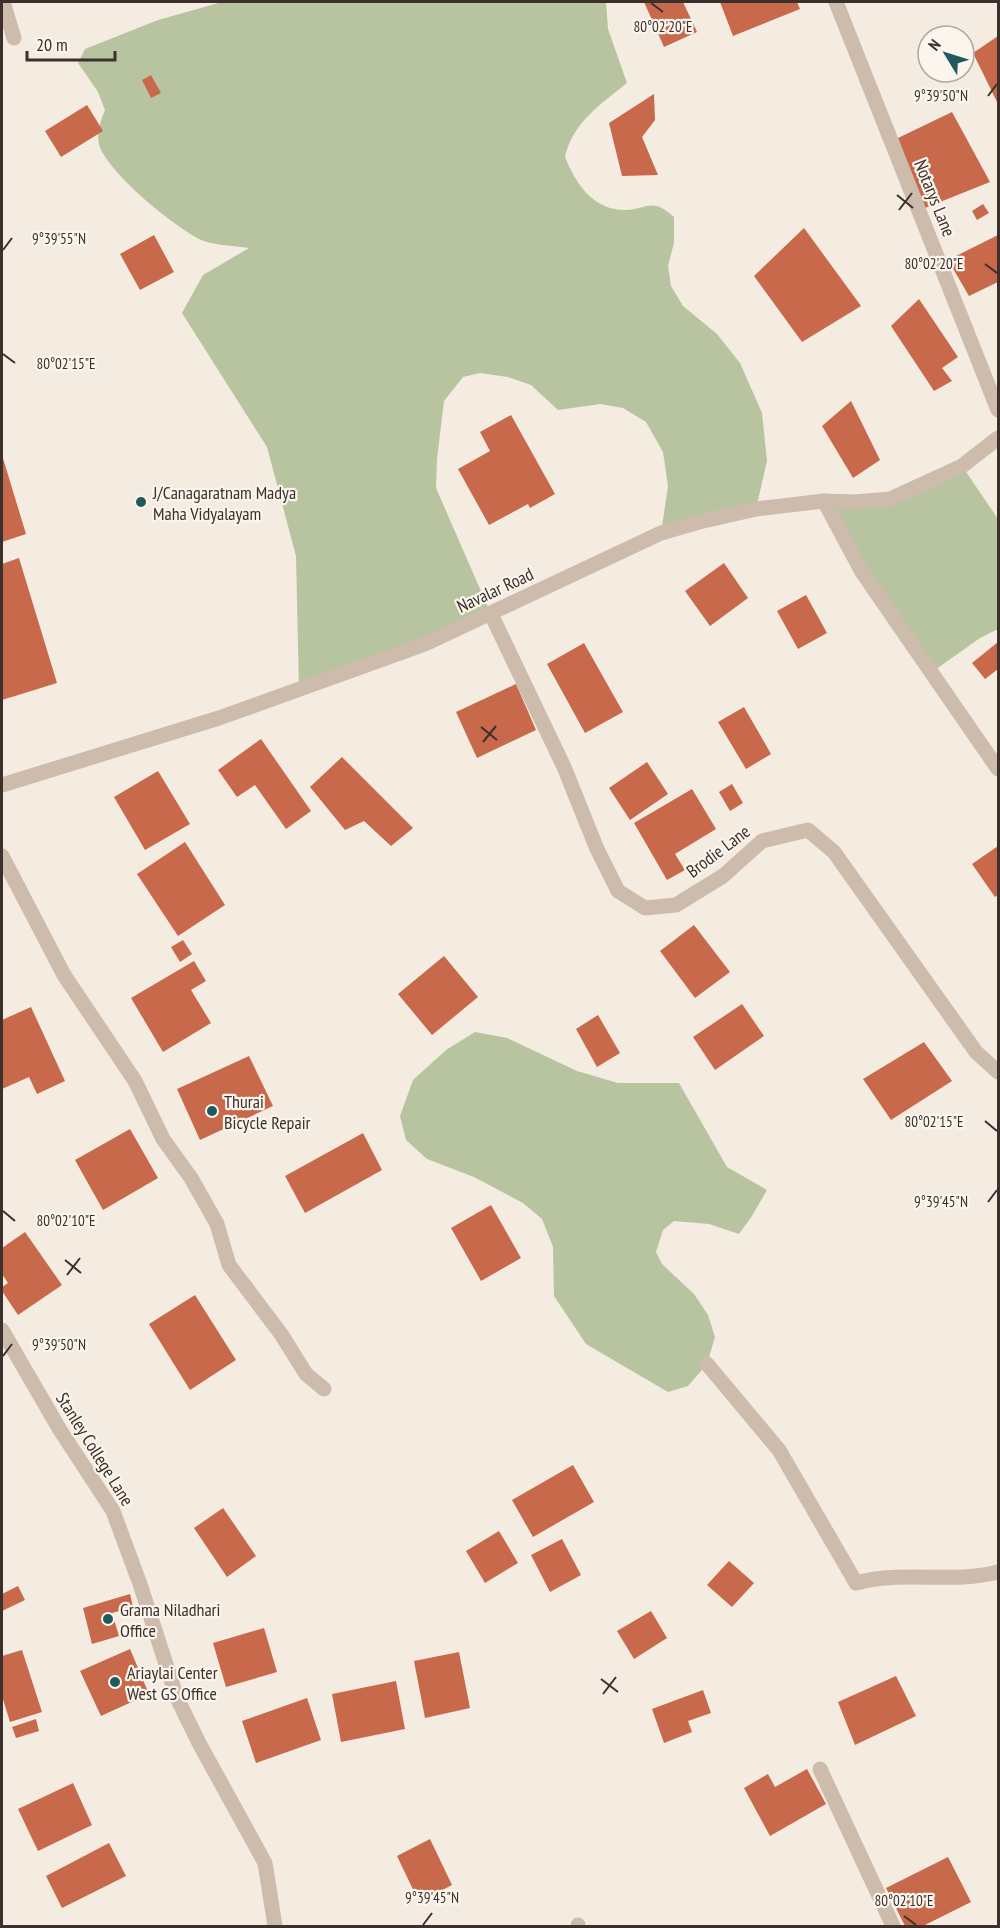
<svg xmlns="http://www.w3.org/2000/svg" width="1000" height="1928" viewBox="0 0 1000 1928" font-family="'PT Sans Narrow',sans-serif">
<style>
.green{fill:#b8c4a0}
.building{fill:#c8694b}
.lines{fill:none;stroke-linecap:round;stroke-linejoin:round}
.service{stroke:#cdbbac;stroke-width:15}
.minor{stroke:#cdbbac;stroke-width:15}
.tertiary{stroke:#cdbbac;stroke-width:15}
.ticks{fill:none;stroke:#3b302b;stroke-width:2}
.poi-dot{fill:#1f5a5e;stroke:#fbf5ee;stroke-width:2}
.labels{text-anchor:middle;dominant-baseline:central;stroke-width:4.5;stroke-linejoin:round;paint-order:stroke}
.street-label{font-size:18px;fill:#3b302b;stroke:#fbf5ee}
.poi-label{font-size:18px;fill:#3b302b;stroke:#fbf5ee;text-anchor:start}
.ticks-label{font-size:15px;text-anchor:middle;fill:#3b302b;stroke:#fbf5ee;stroke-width:4.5;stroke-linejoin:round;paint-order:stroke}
</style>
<rect width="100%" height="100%" fill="#f4ebe1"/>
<path class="green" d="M222,2H606L608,29L627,83C600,105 573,122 565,157C576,184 593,210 625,210C649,209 652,197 674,217V243L668,266L671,286L683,306L717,334L740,363L762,413L767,461L756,509L661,533L668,486L663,452L646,422L623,408L600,404L558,410L531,385L508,377L480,373L463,377L444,401L437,459L436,488L491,614L299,689L296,556L267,447L182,313L203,275L249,248C235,246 211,245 199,239C170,223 117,180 101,150C95,137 100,122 105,110L98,92L78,63L85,49L158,20Z
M962,466L998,519V629L980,638L932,672L824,501L872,500Z
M475,1032L507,1038L577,1071L618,1083H679L727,1167L767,1190L752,1216L739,1234L709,1224L674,1221L663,1230L656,1252L662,1264L694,1294L708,1315L715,1337L707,1364L688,1386L668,1392L586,1344L554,1296L553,1247L542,1219L523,1203L474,1177L427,1159L406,1140L400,1116L413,1080L446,1050Z"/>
<path class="building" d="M644,2H683L697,32L664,47Z
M720,2H797L800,9L733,36Z
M998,36V104L973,53Z
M151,75L161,93L151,98L142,80Z
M654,94L655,120L642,137L658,175L622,176L609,123Z
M87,105L103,131L61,157L45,131Z
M952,112L990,182L925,208L898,138Z
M983,204L989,213L977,220L972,211Z
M804,228L861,306L802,342L754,276Z
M154,235L174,272L140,290L120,254Z
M998,235V282L969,296L948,260Z
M919,299L958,357L942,368L952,381L934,391L891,326Z
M851,401L880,460L853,478L822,426Z
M511,415L555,494L530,508L528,504L489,525L458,469L490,451L480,432Z
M2,455L26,534L2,542Z
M19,558L57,683L2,700V564Z
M724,563L748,598L710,626L685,591Z
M806,595L827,633L798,649L777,611Z
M998,642V669L985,679L972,663Z
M584,643L623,712L585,733L547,664Z
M516,684L536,730L477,758L456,712Z
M744,707L771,754L746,769L718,722Z
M261,739L311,811L286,829L255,785L237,797L218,770Z
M342,757L413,828L391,846L364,821L345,830L310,787Z
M647,762L668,794L630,820L609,788Z
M158,771L190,824L145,850L114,797Z
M732,784L743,803L730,811L719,792Z
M692,789L716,829L675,854L685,870L667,880L634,823Z
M185,842L225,905L178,936L137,874Z
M998,846V895L995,897L972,864Z
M694,925L730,972L695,998L660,951Z
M183,940L192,954L180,962L171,947Z
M444,956L478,997L432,1035L398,994Z
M194,961L206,981L191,990L211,1023L163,1052L131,998Z
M742,1004L764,1036L715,1070L693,1037Z
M31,1007L65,1081L37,1094L29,1077L2,1089V1020Z
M598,1015L620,1053L597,1067L576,1029Z
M924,1042L952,1081L891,1120L863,1079Z
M249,1056L273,1106L200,1140L177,1089Z
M130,1129L158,1178L103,1210L75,1160Z
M363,1133L382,1170L305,1213L285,1176Z
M491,1205L521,1258L481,1281L451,1228Z
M25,1232L62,1285L18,1315L2,1291V1287L8,1283L2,1274V1248Z
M195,1295L236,1360L190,1390L149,1324Z
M573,1465L594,1502L533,1537L512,1500Z
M223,1508L256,1556L227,1577L194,1528Z
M499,1531L518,1563L485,1583L466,1551Z
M562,1539L581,1575L550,1592L531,1555Z
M729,1561L754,1583L732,1607L707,1585Z
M18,1586L25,1600L2,1611V1594Z
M130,1594L133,1607L112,1613L119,1636L92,1644L83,1608Z
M651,1611L667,1638L634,1659L617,1631Z
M264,1628L277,1672L226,1687L213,1643Z
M130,1649L149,1694L101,1716L80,1671Z
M22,1650L42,1712L10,1722L2,1696V1656Z
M459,1652L470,1708L425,1718L414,1661Z
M896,1676L916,1716L855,1745L838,1702Z
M396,1681L405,1729L341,1742L332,1694Z
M703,1690L711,1713L688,1721L692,1732L664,1743L652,1709Z
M307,1698L321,1740L256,1763L242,1721Z
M36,1719L39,1731L16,1738L12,1727Z
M807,1769L826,1804L770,1836L744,1788L768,1774L775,1787Z
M73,1783L92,1825L38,1851L18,1809Z
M430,1839L452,1885L419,1902L397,1856Z
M109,1843L126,1876L62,1908L46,1876Z
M948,1857L971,1902L923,1926H905L886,1888Z"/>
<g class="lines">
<path class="service" d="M3,2L14,38"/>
<path class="minor" d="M836,2L998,410
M824,501L862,572L998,769
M491,614L564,767L597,849L618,891L645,908L676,905L723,876L762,841L808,830L834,852L976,1052L998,1072
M2,856L64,975L135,1081L163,1139L191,1178L217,1224L229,1265L281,1334L306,1374L324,1389
M2,1330L60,1430L113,1511L140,1584L177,1698L199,1743L265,1863L275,1926
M707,1364L779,1450L856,1583C902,1570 952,1584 998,1572
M820,1769L893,1926
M578,1925V1926"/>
<path class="tertiary" d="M2,785L219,718L425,644L661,533L699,522L756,509L824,501L854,502L890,499L962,466L998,438"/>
</g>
<path class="ticks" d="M651,3L663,12M988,96L997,84M897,195L913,208M899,210L912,193M3,250L12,238M985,264L997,273M3,354L15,363M481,727L497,740M483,742L496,726M985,1121L997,1131M988,1202L997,1190M3,1211L15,1221M65,1260L81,1273M67,1275L80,1258M3,1356L12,1344M601,1679L618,1692M603,1694L616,1677M904,1916L916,1925M423,1925L432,1913"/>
<g class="poi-dot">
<circle cx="141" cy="502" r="6"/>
<circle cx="212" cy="1111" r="6"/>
<circle cx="108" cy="1619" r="6"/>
<circle cx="115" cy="1682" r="6"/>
</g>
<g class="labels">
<g class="street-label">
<text transform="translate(935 198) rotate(68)">Notarys Lane</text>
<text transform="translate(495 590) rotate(-25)">Navalar Road</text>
<text transform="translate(718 851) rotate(-37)">Brodie Lane</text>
<text transform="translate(95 1449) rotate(58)">Stanley College Lane</text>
</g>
<g class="poi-label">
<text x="153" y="492">J/Canagaratnam Madya<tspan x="153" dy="21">Maha Vidyalayam</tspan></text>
<text x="224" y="1101">Thurai<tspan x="224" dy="21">Bicycle Repair</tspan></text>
<text x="120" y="1609">Grama Niladhari<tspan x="120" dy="21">Office</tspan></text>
<text x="127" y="1672">Ariaylai Center<tspan x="127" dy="21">West GS Office</tspan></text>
</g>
</g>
<g class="ticks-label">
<text x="663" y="32">80°02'20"E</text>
<text x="941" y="101">9°39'50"N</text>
<text x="59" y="244">9°39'55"N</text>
<text x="934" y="269">80°02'20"E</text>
<text x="66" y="369">80°02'15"E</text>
<text x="934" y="1127">80°02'15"E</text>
<text x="941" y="1207">9°39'45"N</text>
<text x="66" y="1226">80°02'10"E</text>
<text x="59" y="1350">9°39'50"N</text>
<text x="432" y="1903">9°39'45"N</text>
<text x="904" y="1906">80°02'10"E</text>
</g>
<rect width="1000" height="1928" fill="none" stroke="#3b302b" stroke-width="6"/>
<g transform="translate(946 54) rotate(308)"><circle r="28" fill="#fbf5ee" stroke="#aea6a0" stroke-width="1.5"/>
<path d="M0-4.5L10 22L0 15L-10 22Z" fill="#1f5a5e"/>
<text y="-9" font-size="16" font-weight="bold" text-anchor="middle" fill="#3b302b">N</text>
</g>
<path d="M27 51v9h88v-9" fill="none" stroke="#3b302b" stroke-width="3"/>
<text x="36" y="51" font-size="18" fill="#3b302b" stroke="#fbf5ee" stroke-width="4.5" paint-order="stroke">20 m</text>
</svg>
